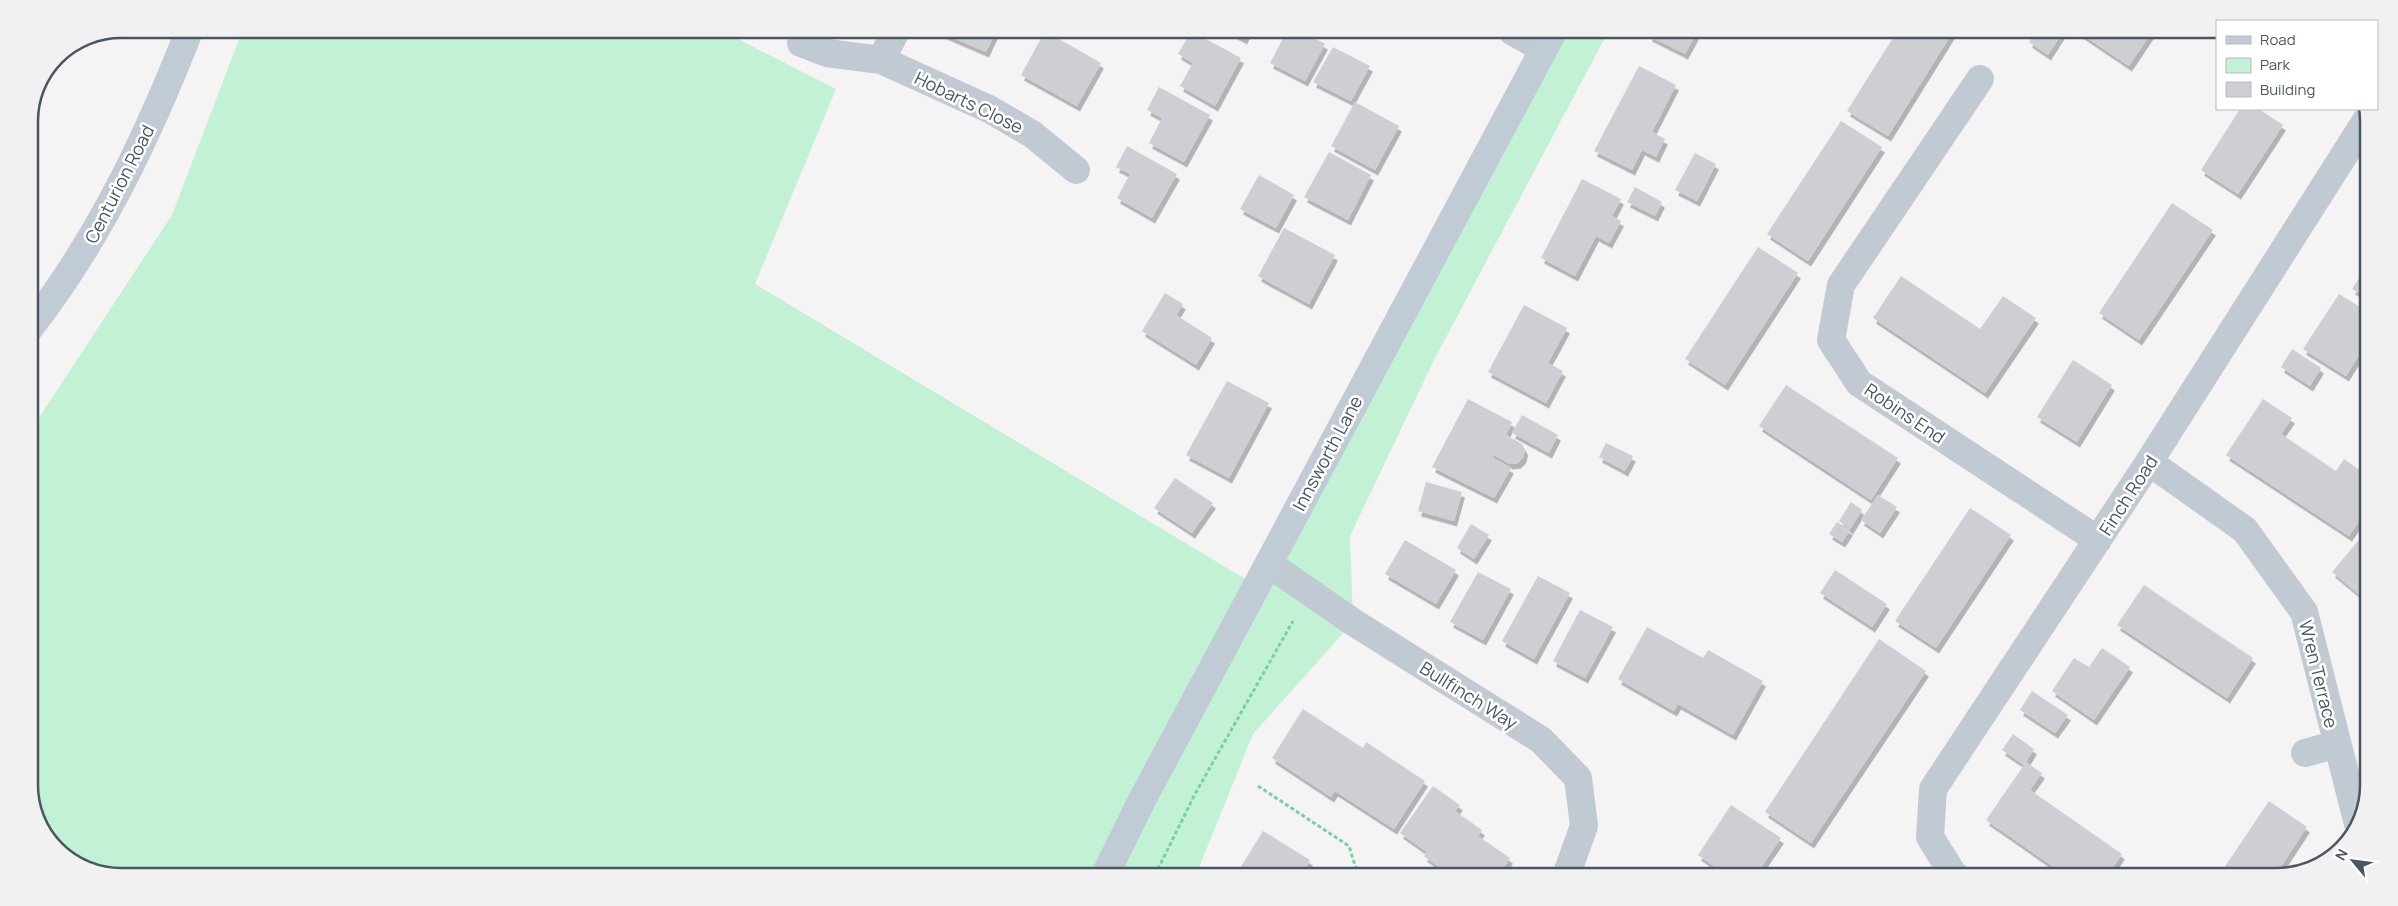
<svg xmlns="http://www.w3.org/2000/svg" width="2398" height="906" viewBox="0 0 2398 906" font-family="Manrope,sans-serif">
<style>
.green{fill:#c3f1d5}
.building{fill:#cdcfd5;filter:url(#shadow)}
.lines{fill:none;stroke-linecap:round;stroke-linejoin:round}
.path{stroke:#7ad0a6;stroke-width:3;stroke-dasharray:4 2.5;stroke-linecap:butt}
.street{stroke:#c1cad2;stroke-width:28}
.secondary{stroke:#c1cbd6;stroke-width:28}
.labels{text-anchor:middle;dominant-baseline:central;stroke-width:5;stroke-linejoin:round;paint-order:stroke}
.street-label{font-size:18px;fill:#4a5661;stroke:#fff}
.rim{fill:none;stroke:#4a5661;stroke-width:2.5}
</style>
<defs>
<filter id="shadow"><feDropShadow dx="3" dy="5.5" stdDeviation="0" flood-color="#0004"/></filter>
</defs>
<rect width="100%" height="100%" fill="#f5f3f3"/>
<path class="green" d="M243,29L720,30L836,89L755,284L1257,586L1553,32H1608L1434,360L1350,536L1353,622L1253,734L1196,875L91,872L48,842L29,792V433L172,215Z"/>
<path class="building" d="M937,31H996L986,52Z
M1045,31L1101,63L1077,106L1021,75Z
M1191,31L1241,58L1215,106L1180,86L1193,63L1178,54Z
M1229,31H1248L1244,39Z
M1287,31H1302L1325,44L1305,81L1270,63Z
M1651,32H1697L1685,54L1649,36Z
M1896,33H1952L1888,136L1847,111Z
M2035,33H2062L2048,55L2029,42Z
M2080,33H2151L2129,66Z
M1333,47L1370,66L1351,101L1313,82Z
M1639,66L1676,85L1652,132L1665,139L1656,157L1642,150L1632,170L1594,151Z
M1159,87L1210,115L1184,162L1149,143L1162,118L1147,110Z
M1355,102L1399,126L1375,170L1331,146Z
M2240,109H2259L2283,125L2238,194L2201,170Z
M1841,121L1882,147L1808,261L1767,234Z
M1127,146L1177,174L1152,218L1117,198L1130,174L1116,167Z
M1329,152L1371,175L1348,220L1304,197Z
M1695,153L1716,164L1697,201L1675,190Z
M1259,175L1294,195L1276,228L1240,209Z
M1582,179L1621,199L1612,216L1621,221L1609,243L1596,236L1575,276L1541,258Z
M1635,187L1662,202L1655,216L1627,202Z
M2172,203L2213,230L2139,340L2099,313Z
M1284,228L1335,255L1309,304L1258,276Z
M1758,247L1798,273L1725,385L1685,359Z
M2368,264V298L2352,289Z
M1901,276L1980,329L2003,296L2036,318L1985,393L1873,318Z
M1165,293L1183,304L1176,315L1212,338L1196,365L1142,331Z
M2339,294L2368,312L2367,342L2346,376L2303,349Z
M1524,305L1567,328L1548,363L1563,371L1546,403L1488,372Z
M2292,349L2321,368L2310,386L2281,367Z
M2073,360L2112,385L2077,442L2037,417Z
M1227,381L1269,403L1229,478L1186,455Z
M1786,385L1898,458L1871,500L1759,426Z
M1468,399L1512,422L1506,435L1522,444L1525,450L1523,458L1518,463L1510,464L1494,455L1493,458L1511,468L1494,498L1432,467Z
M2263,399L2292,418L2281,434L2336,471L2344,459L2367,475L2360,487L2363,489L2358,496L2366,501V511L2349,536L2226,455Z
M1522,415L1558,435L1549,453L1512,433Z
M1606,443L1633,456L1625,471L1599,457Z
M1175,478L1213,503L1192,533L1154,508Z
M1426,482L1462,492L1454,521L1418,511Z
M1878,495L1897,507L1880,533L1861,520Z
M1851,502L1862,510L1850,529L1839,521Z
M1970,508L2011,535L1936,648L1895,621Z
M1837,522L1850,530L1842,542L1829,534Z
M1471,524L1489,535L1474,559L1457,548Z
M2363,535L2366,538V600L2332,572Z
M1405,540L1456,570L1436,604L1385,574Z
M1835,570L1887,604L1872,627L1820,593Z
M1478,572L1511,589L1483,640L1450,622Z
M1538,576L1570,593L1534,659L1502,641Z
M2144,585L2253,658L2227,698L2117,625Z
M1580,610L1613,627L1585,678L1553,661Z
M1647,627L1703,658L1708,650L1763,681L1733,735L1678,704L1674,711L1618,679Z
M1879,639L1926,671L1811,843L1765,812Z
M2102,648L2130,667L2094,720L2052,691L2074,658L2089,667Z
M2032,691L2068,715L2055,733L2020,710Z
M1303,709L1363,748L1366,742L1425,781L1394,829L1335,791L1331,797L1272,758Z
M2013,734L2034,749L2026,762L2042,773L2030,790L2122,854L2106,877H2068L1986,820L2024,765L2002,750Z
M1433,786L1460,805L1455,811L1482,830L1478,836L1510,858L1499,875H1450L1424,856L1427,852L1400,833Z
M2269,801L2307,827L2274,877H2218Z
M1731,805L1781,838L1755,876H1728L1698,855Z
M1263,831L1310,860L1301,875H1236Z"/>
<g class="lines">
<path class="path" d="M1258,786L1349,846L1358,875
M1155,875L1195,794L1293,621"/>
<path class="street" d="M1513,32L1544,49
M801,43L827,53L881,60L989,109L1032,134L1076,170
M881,60L896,31
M1980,79L1841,285L1831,340L1859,383L2098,540
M2149,462L2245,530L2304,612L2358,824
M1269,564L1353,622L1541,740L1578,778L1584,826L1566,876
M2305,753L2337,744
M1957,877L1953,874L1930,837L1933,789L2149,462L2369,116"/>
<path class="secondary" d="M29,329C100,238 148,136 190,29
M1105,875L1142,800L1553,32"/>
</g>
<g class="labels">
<g class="street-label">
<text transform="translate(969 102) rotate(26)">Hobarts Close</text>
<text transform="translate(119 184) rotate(-63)">Centurion Road</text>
<text transform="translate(1905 413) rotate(34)">Robins End</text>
<text transform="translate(1327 453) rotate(-62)">Innsworth Lane</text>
<text transform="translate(2128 495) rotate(-57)">Finch Road</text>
<text transform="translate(2319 674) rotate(76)">Wren Terrace</text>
<text transform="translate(1469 695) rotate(32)">Bullfinch Way</text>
</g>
</g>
<path d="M0 0H2398V906H0ZM121 38H2277A83 83 0 0 1 2360 121V785A83 83 0 0 1 2277 868H121A83 83 0 0 1 38 785V121A83 83 0 0 1 121 38Z" fill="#f1f1f2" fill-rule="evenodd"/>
<path class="rim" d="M121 38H2277A83 83 0 0 1 2360 121V785A83 83 0 0 1 2277 868H121A83 83 0 0 1 38 785V121A83 83 0 0 1 121 38Z"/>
<rect x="2216" y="20" width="162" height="90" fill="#ffffff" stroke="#b7bbc0"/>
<rect x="2226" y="36" width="25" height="8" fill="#c1cbd6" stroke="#b7bbc0"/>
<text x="2260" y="45" font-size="15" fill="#4a5661">Road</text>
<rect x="2226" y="58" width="25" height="15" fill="#c3f1d5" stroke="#b7bbc0"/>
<text x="2260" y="70" font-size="15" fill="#4a5661">Park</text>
<rect x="2226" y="82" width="25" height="15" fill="#cdcfd5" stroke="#b7bbc0"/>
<text x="2260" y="95" font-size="15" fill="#4a5661">Building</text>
<g transform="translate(2353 861) rotate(299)" stroke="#ffffff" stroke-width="4" paint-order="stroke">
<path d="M0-4L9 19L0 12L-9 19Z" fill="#4a5661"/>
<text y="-8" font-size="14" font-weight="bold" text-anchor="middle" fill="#4a5661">N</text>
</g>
</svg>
